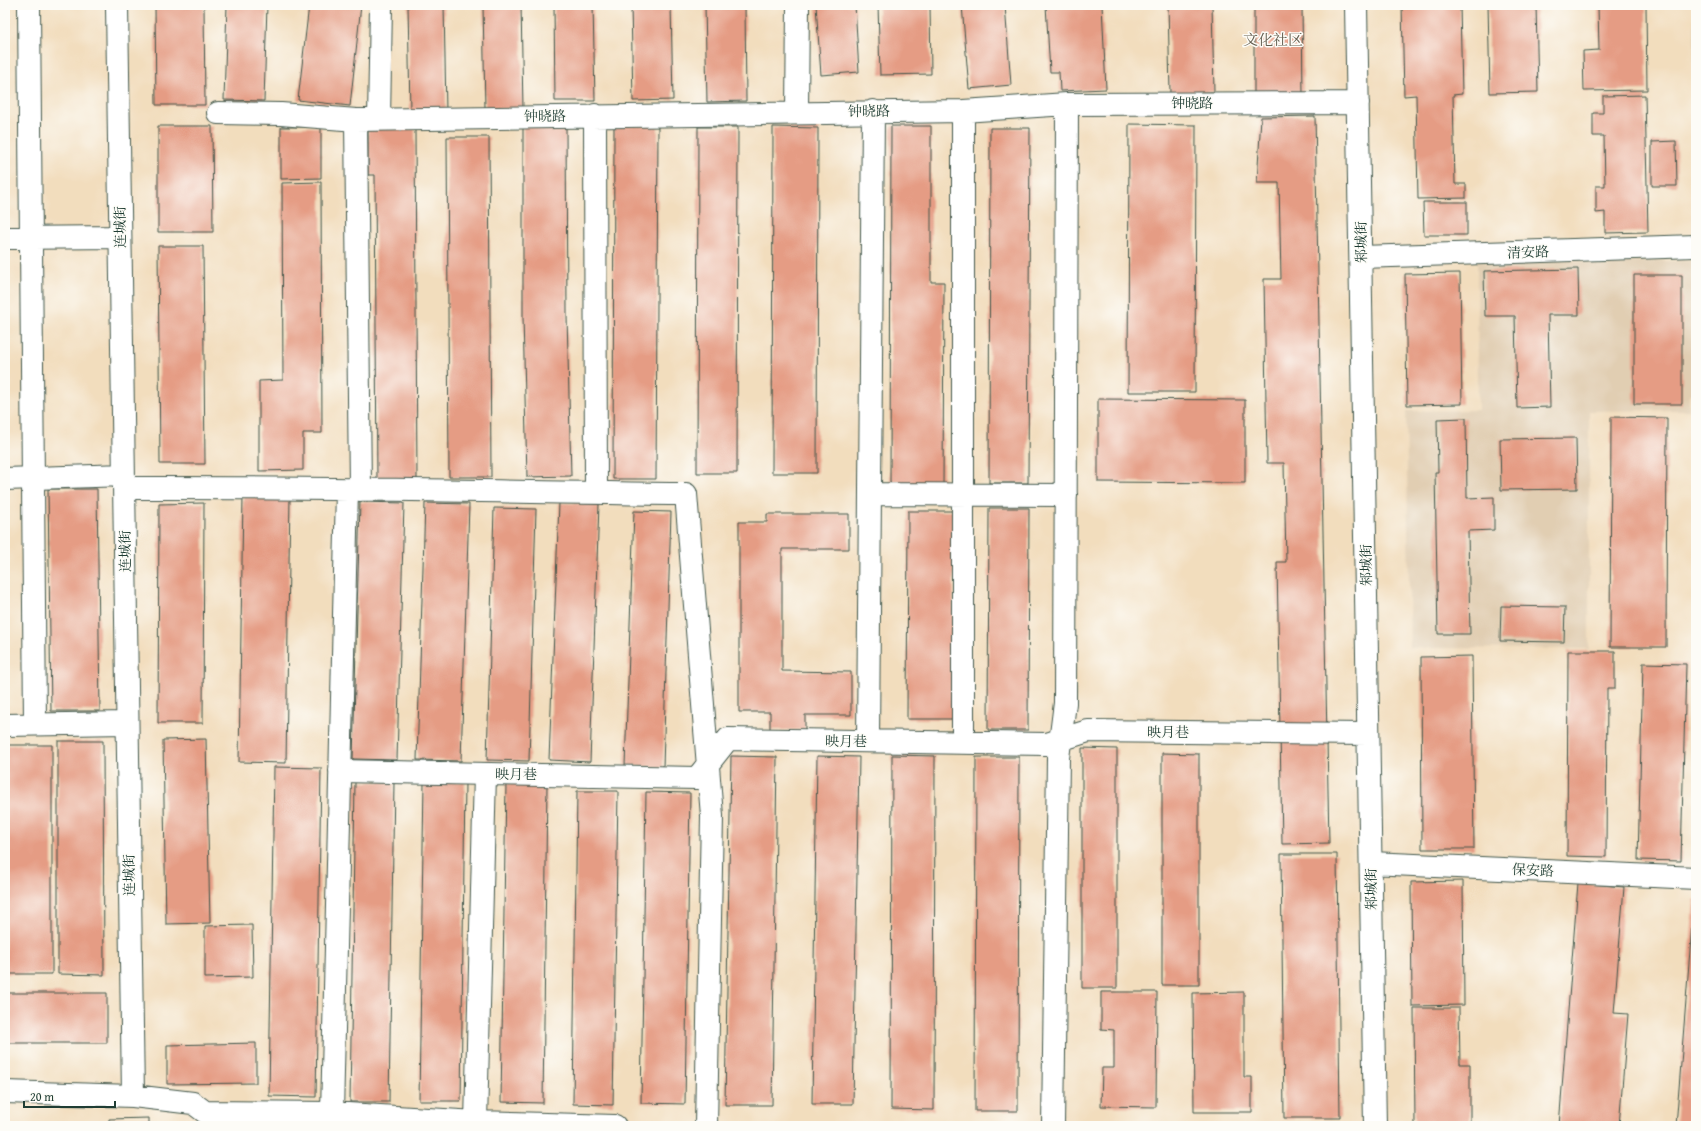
<svg xmlns="http://www.w3.org/2000/svg" width="1701" height="1131" viewBox="0 0 1701 1131" font-family="'Gentium Book Plus','Noto Serif SC',serif">
<style>
.built{fill:#e1ceb2}
.industrial{fill:#ccc2b8}
.building{fill:#e59c84}
.lines{fill:none;stroke-linecap:round;stroke-linejoin:round}
.minor-casing{stroke:#3f5549;stroke-width:24}
.minor{stroke:#fff;stroke-width:22}
.labels{text-anchor:middle;dominant-baseline:central;stroke-width:3;stroke-linejoin:round;paint-order:stroke}
.street-label{font-size:14px;fill:#1f3d34;stroke:#fdfcf7}
.neighbourhood-label{font-size:15px;fill:#645e50;stroke:#fdfcf7}
</style>
<rect width="100%" height="100%" fill="#fdfcf7"/>
<filter id="ink" filterUnits="userSpaceOnUse"><feTurbulence type="fractalNoise" baseFrequency=".025" numOctaves="2"/><feDisplacementMap in="SourceGraphic" scale="8" xChannelSelector="R" yChannelSelector="G"/><feConvolveMatrix kernelMatrix="1 2 1 2 8 2 1 2 1" color-interpolation-filters="sRGB"/></filter>
<filter id="wash" filterUnits="userSpaceOnUse"><feTurbulence type="fractalNoise" baseFrequency=".012" numOctaves="4" result="noise"/><feDisplacementMap in="SourceGraphic" scale="16" xChannelSelector="R" yChannelSelector="G"/><feGaussianBlur stdDeviation="0.9" result="paint"/><feColorMatrix in="noise" values="0 0 0 0 0 0 0 0 0 0 0 0 0 0 0 0 0 1.4 0 .05"/><feComposite in="paint" operator="in"/></filter>
<g filter="url(#wash)">
<rect width="100%" height="100%" fill="#f2ddbd"/>
<path class="built" d="M1694,5H1696V238H1693Z
M1477,260L1696,261V395H1689V410L1589,411V649L1410,648L1406,411L1478,410Z"/>
<path class="industrial" d="M403,1121V1126H216V1124Z"/>
<g id="blocks">
<path class="building" d="M155,5H204L205,105H156Z
M227,5H267L264,101L224,100Z
M309,5H361L350,106L298,100Z
M408,5H444L446,112H410Z
M483,5H521L523,109H485Z
M554,5H593L595,101H555Z
M631,5H671L673,100L633,101Z
M705,5H745L746,101L707,102Z
M816,5H855L859,72L821,75Z
M878,5H930L931,74L880,75Z
M962,5H1005L1011,85L969,89Z
M1046,5H1102L1106,89L1060,91L1059,72H1050Z
M1168,5H1212L1214,92L1170,93Z
M1254,5H1302L1303,98H1254Z
M1402,5H1460L1462,94L1453,95L1455,184H1466V198L1418,199L1416,95L1404,96Z
M1488,5H1536L1538,92L1490,93Z
M1598,5H1646L1647,90L1584,91L1583,51L1599,50Z
M1645,95L1648,232L1605,233V212L1596,213V186H1605L1604,136H1593V113H1603V96Z
M1315,116L1329,843L1282,844L1277,562H1286L1284,463H1267L1264,279H1281L1279,183H1257L1261,117Z
M1129,124L1196,125L1195,392H1128Z
M614,125L658,126L656,479H613Z
M158,126H212L213,232H158Z
M523,126H566L567,316L571,476L527,477L523,317Z
M891,126H931V282H944L943,486H890Z
M281,127H321V178L281,179Z
M698,127H738L737,473H697Z
M773,127L818,128L817,473H772Z
M990,128H1030L1028,483H989Z
M368,129H415L417,481H377L375,175H368Z
M447,137H489L491,477H449Z
M1676,141L1677,186H1652V142Z
M321,182L322,433H303V470L259,471V381L283,380L282,183Z
M1423,202H1467V235H1424Z
M158,246H203L205,464H160Z
M1578,269L1579,315H1548L1550,407L1517,408L1515,316H1485L1484,271Z
M1460,273L1462,404L1407,405L1405,274Z
M1634,275H1682V404H1634Z
M1098,399L1245,400V483L1098,482Z
M1611,417L1667,418L1666,647H1610Z
M1466,418L1467,498L1494,497V530L1468,531L1470,634H1438L1435,472H1438L1437,419Z
M1576,438L1577,489L1501,490L1500,439Z
M48,489H97L100,711H51Z
M243,496H290L286,763L239,762Z
M360,502L404,503L397,760L353,759Z
M204,503L203,723H158L159,504Z
M425,503L469,504L461,761L417,760Z
M559,503L599,504L590,762L549,760Z
M494,508L536,509L529,761L487,760Z
M989,508H1029L1028,730H988Z
M634,511L671,512L663,767L625,766Z
M908,511H954L953,719H907Z
M767,514H849V549H782V671L851,672V715H805V730H770V712H739V522H767Z
M1501,606L1565,607L1564,642L1500,641Z
M1568,651H1615V688H1607L1606,857L1567,856Z
M1472,656L1474,849H1422L1421,657Z
M1643,663L1686,664L1681,861L1638,860Z
M206,739L210,923L166,924L163,740Z
M58,741H103L104,975L58,974Z
M5,745H52V974H5Z
M1082,748L1117,749V988H1082Z
M1162,753L1199,754V985H1162Z
M892,755L935,756L934,1110L891,1109Z
M731,756L777,757L772,1105H725Z
M817,756L859,757L853,1104H812Z
M976,757H1019L1018,1111H975Z
M274,767L321,768L316,1097L269,1096Z
M355,782H394L389,1102H350Z
M424,782H465L461,1101H419Z
M506,783L547,784L543,1103L501,1102Z
M577,791H618L613,1105L573,1104Z
M646,792L690,793L685,1104L641,1103Z
M1281,854H1337L1340,1118H1284Z
M1463,881L1464,1005L1412,1006L1411,882Z
M1578,883L1624,887L1614,1013L1628,1014L1619,1126H1559Z
M1694,900H1696V1126H1676Z
M252,925L253,977L205,978V926Z
M1101,992H1157L1156,1107L1101,1106L1102,1068H1114V1030L1101,1029Z
M1244,992V1077H1252V1112H1194L1193,993Z
M5,993H107V1043H5Z
M1414,1008H1459L1460,1064H1470V1126H1415Z
M256,1043V1083L167,1084V1045Z
M149,1118V1126H109V1119Z
M157,1124H189V1126H157Z"/>
</g>
</g>
<g filter="url(#ink)">
<use href="#blocks" fill-opacity="0" stroke="#3f5549" stroke-width="1"/>
<g class="lines">
<defs>
<path id="minor" d="M29,5L35,724
M117,5L133,1096
M1356,5L1375,1126
M963,111V743
M797,112L798,5
M218,113L281,114L356,120L963,111L1067,104L1358,103
M595,115L596,493
M379,119L381,5
M356,120L360,490
M5,238L120,237
M1361,257L1696,246
M5,479L124,475
M124,488C311,487 499,492 686,494L712,816L706,1126
M870,494L1066,495
M5,725L127,723
M868,741L873,111
M340,771L697,778L728,739L1047,744L1088,731L1368,734
M1371,863L1696,878
M5,1092L133,1096L193,1103L205,1112L332,1113L476,1122L615,1126
M332,1113L347,490
M476,1122L485,774
M1053,1126L1058,758L1065,703L1067,104"/>
</defs>
<use href="#minor" class="minor-casing"/>
<use href="#minor" class="minor"/>
</g>
</g>
<g class="labels">
<g class="street-label">
<text x="1192" y="103">钟晓路</text>
<text transform="translate(869 111) rotate(-1)">钟晓路</text>
<text transform="translate(545 116) rotate(-1)">钟晓路</text>
<text transform="translate(120 227) rotate(-91)">连城街</text>
<text transform="translate(1361 242) rotate(-91)">邾城街</text>
<text transform="translate(1528 252) rotate(-2)">清安路</text>
<text transform="translate(125 551) rotate(-91)">连城街</text>
<text transform="translate(1366 565) rotate(-91)">邾城街</text>
<text x="1168" y="732">映月巷</text>
<text transform="translate(846 741) rotate(1)">映月巷</text>
<text transform="translate(516 774) rotate(1)">映月巷</text>
<text transform="translate(1533 870) rotate(3)">保安路</text>
<text transform="translate(129 875) rotate(-91)">连城街</text>
<text transform="translate(1371 889) rotate(-91)">邾城街</text>
</g>
<g class="neighbourhood-label">
<text x="1273" y="39">文化社区</text>
</g>
</g>
<rect width="1701" height="1131" fill="none" stroke="#fdfcf7" stroke-width="20"/>
<path d="M24 1101v6h91v-6" fill="none" stroke="#1f3d34" stroke-width="2"/>
<text x="30" y="1101" font-size="12" fill="#1f3d34" stroke="#fdfcf7" stroke-width="3" paint-order="stroke">20 m</text>
</svg>
